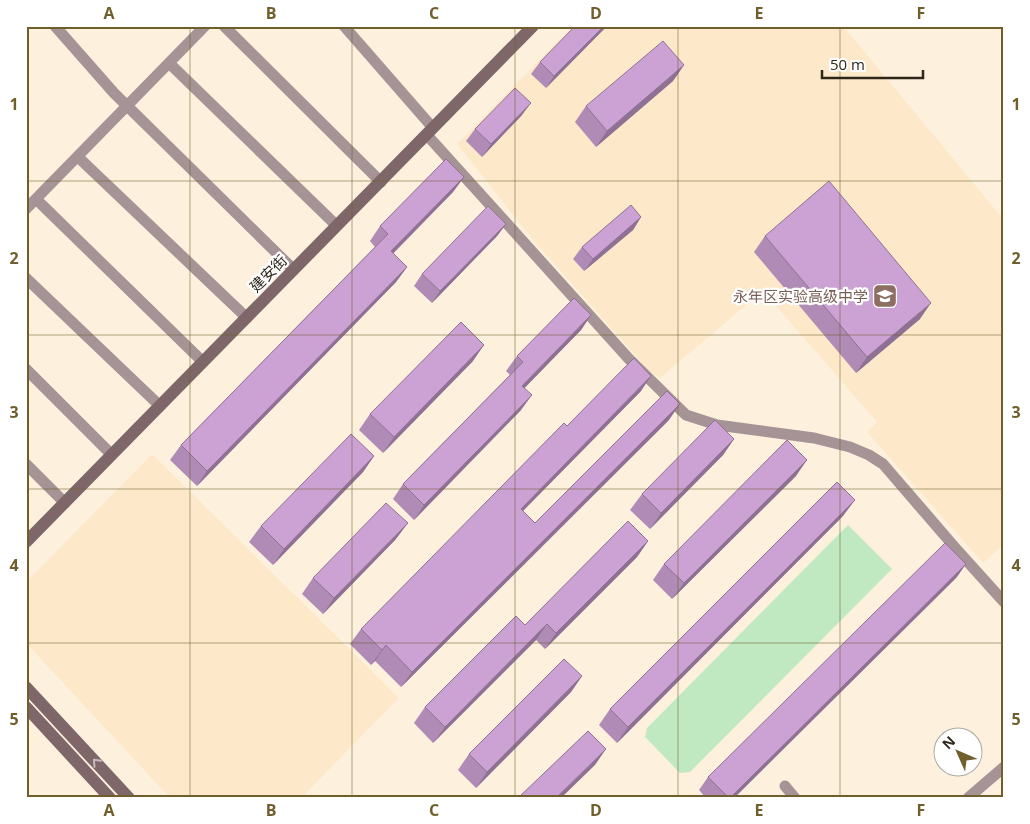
<svg xmlns="http://www.w3.org/2000/svg" width="1030" height="824" viewBox="0 0 1030 824" font-family="'Open Sans','Noto Sans SC',sans-serif">
<style>
.built{fill:#fde9c9}
.green{fill:#c0e9c1}
.lines{fill:none;stroke-linecap:round;stroke-linejoin:round}
.street{stroke:#a59395;stroke-width:11}
.secondary{stroke:#7f6669;stroke-width:12}
.wall{fill:#af8bb6}
.shaded-wall{fill:#8f7194}
.building{fill:#cca2d4;stroke:#8f7194}
.oneway{stroke:#c5babc}
.grid{fill:none;stroke:#705e2c;stroke-width:1;stroke-opacity:0.55}
.labels{text-anchor:middle;dominant-baseline:central;stroke-width:4.5;stroke-linejoin:round;paint-order:stroke}
.street-label{font-size:15px;fill:#2d2619;stroke:#fff}
.education-label{font-size:15px;fill:#785e54;stroke:#fff;text-anchor:end}
.neatline{fill:none;stroke:#705e2c;stroke-width:2}
.grid-label{font-size:16px;text-anchor:middle;font-weight:bold;fill:#705e2c}
</style>
<rect width="100%" height="100%" fill="#fdf1de"/>
<path class="built" d="M573,26H843L1004,220V544L983,563L867,432L877,422L763,291L660,378L650,372L534,241L457,144Z
M152,454L399,698L301,798H170L26,643V582Z"/>
<path class="green" d="M848,525L892,569L690,772L680,773L645,737L647,728Z"/>
<g class="lines">
<path class="street" d="M55,26L114,93L294,270
M224,26L381,182
M344,26L433,128
M169,63L337,226
M427,135L629,359L686,415L717,425L814,438L850,447L869,455L883,464L958,551L1004,602
M78,157L247,318
M36,199L203,362
M26,209L205,26
M26,278L160,406
M26,369L112,455
M26,464L65,503
M785,786L795,798
M968,798L1004,767"/>
<path class="secondary" d="M26,542L533,26
M26,687L129,798
M26,707L110,798"/>
</g>
<path class="wall" d="M607,26L546,88L531,74L540,62Z
M684,65L673,81L596,147L575,122L586,106Z
M522,115L482,157L466,141L475,129Z
M464,177L453,192L393,254L407,267L396,282L197,486L170,460L181,445L375,247L370,241L380,226Z
M641,217L633,230L584,271L573,259L582,247Z
M506,224L497,236L432,303L414,286L422,274Z
M765,236L920,319L856,373L754,252Z
M591,315L581,330L524,388L521,410L414,520L393,499L403,484L510,375L506,371L517,356Z
M473,361L383,453L359,430L370,414Z
M641,391L523,511L535,523L669,420L401,687L375,661L371,665L350,644L361,629L567,426Z
M734,439L723,455L650,529L630,510L642,494Z
M374,456L363,472L273,565L249,542L261,526Z
M796,476L672,599L653,580L664,564Z
M843,516L617,743L599,725L610,709Z
M396,539L323,614L302,594L313,578Z
M648,541L637,557L545,649L536,640L433,743L414,723L425,707L525,625Z
M957,577L734,798H706L699,790L708,777Z
M582,676L571,692L476,788L458,770L469,754Z"/>
<path class="shaded-wall" d="M604,26H607L546,88L554,76Z
M684,65L673,81L596,147L607,131Z
M531,103L522,115L482,157L491,144Z
M464,177L453,192L380,266L391,251Z
M641,217L633,230L584,271L593,259Z
M506,224L497,236L432,303L440,291Z
M407,267L396,282L197,486L207,471Z
M931,303L920,319L856,373L867,357Z
M591,315L581,330L512,401L522,386Z
M484,345L473,361L383,453L394,437Z
M651,376L641,391L510,524L521,509Z
M532,395L521,410L414,520L424,505Z
M680,404L669,420L401,687L412,672Z
M734,439L723,455L650,529L661,513Z
M374,456L363,472L273,565L284,549Z
M807,460L796,476L672,599L684,583Z
M855,500L843,516L617,743L628,727Z
M408,523L396,539L323,614L334,598Z
M648,541L637,557L545,649L556,633Z
M966,564L957,577L734,798H730Z
M547,624L536,640L433,743L445,727Z
M386,645L375,661L371,665L382,650Z
M582,676L571,692L476,788L487,772Z
M606,749L595,765L561,798H556Z"/>
<path class="building" d="M575,26H604L554,76L540,62Z
M663,41L684,65L607,131L586,106Z
M515,88L531,103L491,144L475,129Z
M446,159L464,177L391,251L407,267L207,471L181,445L388,234L380,226Z
M829,181L931,303L867,357L765,236Z
M631,205L641,217L593,259L582,247Z
M488,206L506,224L440,291L422,274Z
M574,298L591,315L522,386L532,395L424,505L403,484L523,362L517,356Z
M461,322L484,345L394,437L370,414Z
M634,358L651,376L521,509L535,523L667,391L680,404L412,672L386,645L382,650L361,629L564,423L567,426Z
M715,420L734,439L661,513L642,494Z
M351,434L374,456L284,549L261,526Z
M787,440L807,460L684,583L664,564Z
M837,482L855,500L628,727L610,709Z
M386,503L408,523L334,598L313,578Z
M628,521L648,541L556,633L547,624L445,727L425,707L516,616L525,625Z
M945,543L966,564L730,798H729L708,777Z
M564,659L582,676L487,772L469,754Z
M588,731L606,749L556,798H518Z"/>
<defs><path id="oneway-chevron" d="M-2-3.5L2.5 0L-2 3.5" fill="none" stroke-width="1.6" stroke-linecap="round" stroke-linejoin="round" transform="scale(1.25)"/></defs>
<use class="oneway" href="#oneway-chevron" transform="translate(96 762) rotate(-133)"/>
<path class="grid" d="M190,26V798M352,26V798M515,26V798M678,26V798M840,26V798M26,181H1004M26,335H1004M26,489H1004M26,643H1004"/>
<defs>
<symbol id="school-square" viewBox="-11 -11 22 22"><rect x="-9" y="-9" width="18" height="18" rx="4" fill="#8d6e63" stroke="#fff"/><path d="M0-5L7-2L0 1L-7-2ZM-4 1L0 2.5L4 1V4Q0 6-4 4Z" fill="#fff"/></symbol>
</defs>
<g fill-rule="evenodd">
<use href="#school-square" x="871" y="282" width="28" height="28"/>
</g>
<g class="labels">
<g class="street-label">
<text transform="translate(268 273) rotate(-45)">建安街</text>
</g>
<g class="education-label">
<text x="868" y="296">永年区实验高级中学</text>
</g>
</g>
<rect width="1030" height="824" fill="none" stroke="#ffffff" stroke-width="55"/>
<g transform="translate(958 752) rotate(315)"><circle r="24" fill="#ffffff" stroke="#aba8a3"/>
<path d="M0-4L9 19L0 12L-9 19Z" fill="#705e2c"/>
<text y="-8" font-size="14" font-weight="bold" text-anchor="middle" fill="#2d2619">N</text>
</g>
<path d="M822 70v8h101v-8" fill="none" stroke="#2d2619" stroke-width="2.5"/>
<text x="830" y="70" font-size="15" fill="#2d2619" stroke="#ffffff" stroke-width="4" paint-order="stroke">50 m</text>
<rect x="28" y="28" width="974" height="768" class="neatline"/>
<g class="grid-label">
<text x="109" y="19">A</text>
<text x="271" y="19">B</text>
<text x="434" y="19">C</text>
<text x="596" y="19">D</text>
<text x="759" y="19">E</text>
<text x="921" y="19">F</text>
<text x="14" y="110">1</text>
<text x="1016" y="110">1</text>
<text x="14" y="264">2</text>
<text x="1016" y="264">2</text>
<text x="14" y="418">3</text>
<text x="1016" y="418">3</text>
<text x="14" y="571">4</text>
<text x="1016" y="571">4</text>
<text x="14" y="725">5</text>
<text x="1016" y="725">5</text>
<text x="109" y="816">A</text>
<text x="271" y="816">B</text>
<text x="434" y="816">C</text>
<text x="596" y="816">D</text>
<text x="759" y="816">E</text>
<text x="921" y="816">F</text>
</g>
</svg>
